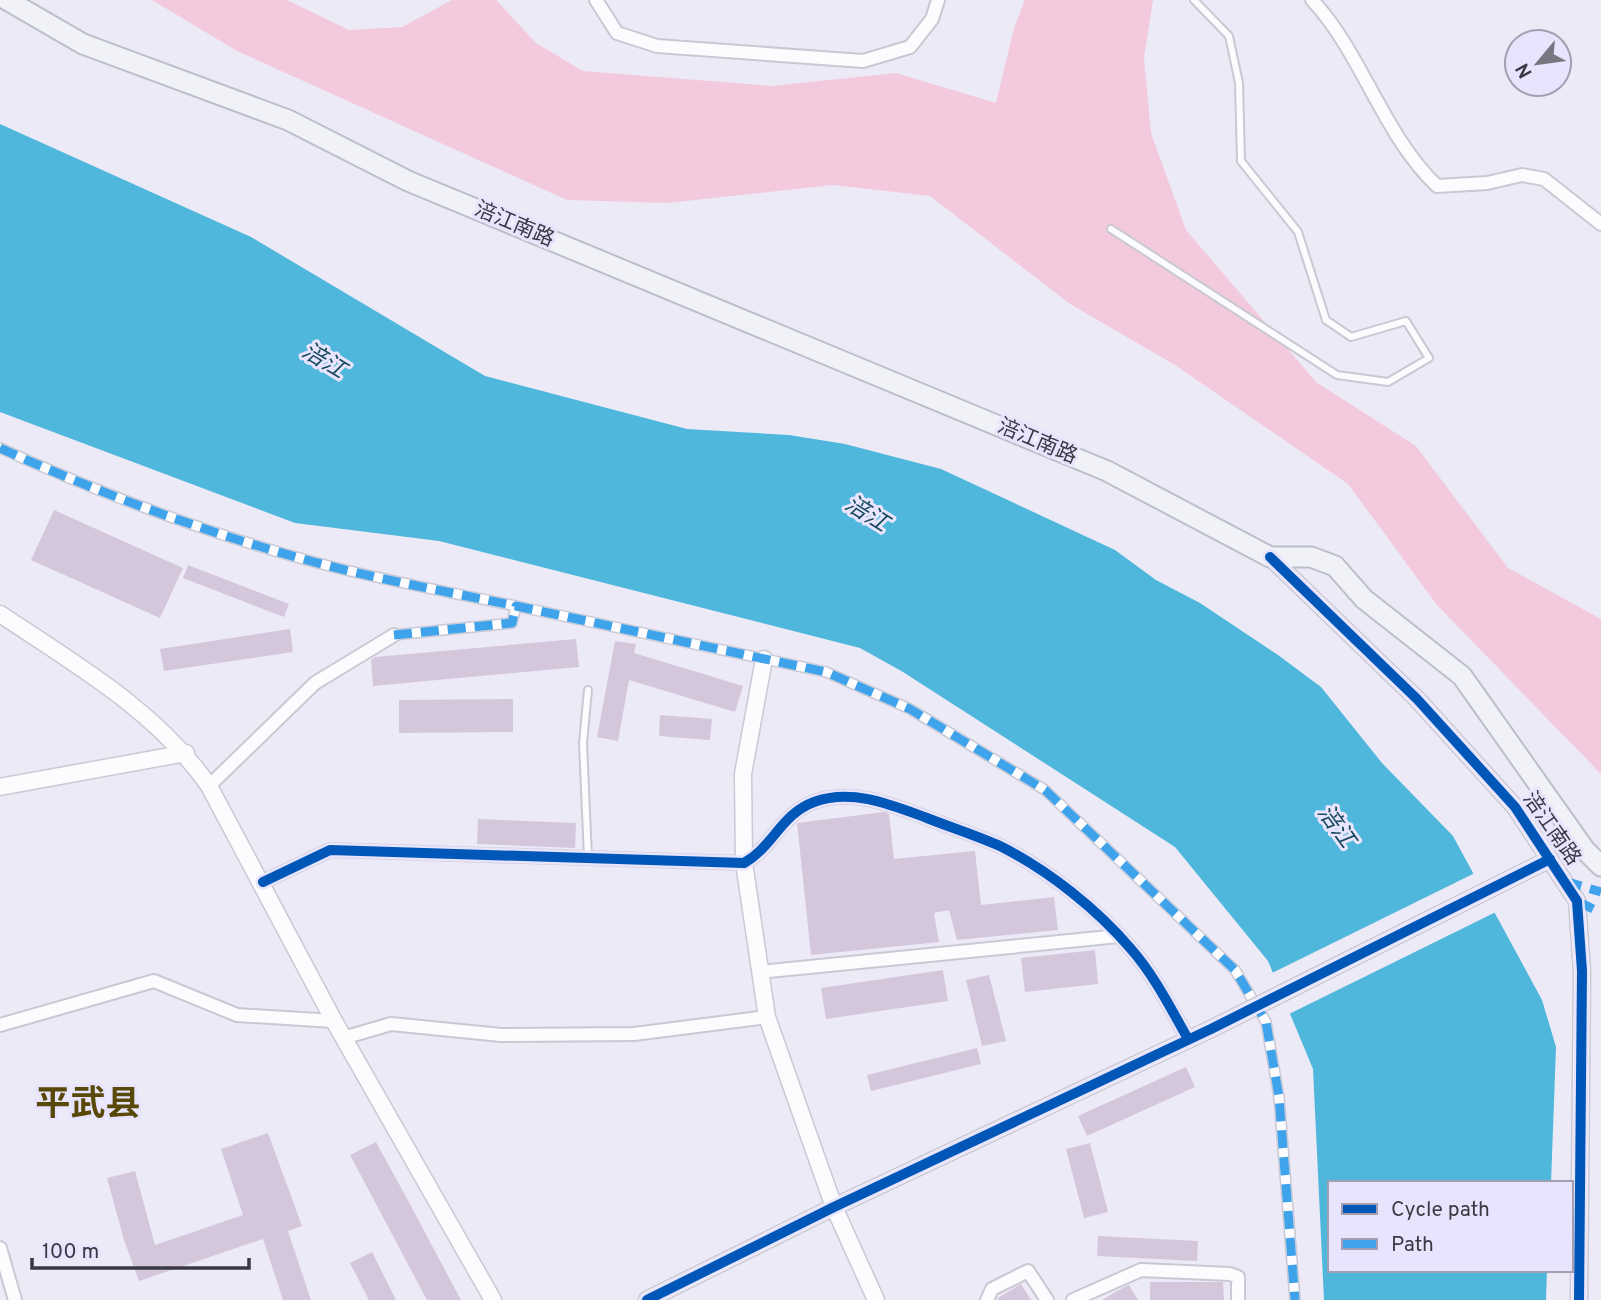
<svg xmlns="http://www.w3.org/2000/svg" width="1601" height="1300" viewBox="0 0 1601 1300" font-family="Overpass,'Noto Sans SC',sans-serif">
<style>
.green{fill:#f3cadd}
.water{fill:#50b7dc}
.pier{fill:#eceaf7}
.building{fill:#d5c7db}
.lines{fill:none;stroke-linecap:round;stroke-linejoin:round}
.service-casing{stroke:#cac8d2;stroke-width:10}
.pedestrian-casing{stroke:#cac8d2;stroke-width:12}
.minor-casing{stroke:#cac8d2;stroke-width:16}
.tertiary-casing{stroke:#cac8d2;stroke-width:19}
.primary-casing{stroke:#bcbfca;stroke-width:23}
.service{stroke:#fcfcfe;stroke-width:6}
.pedestrian{stroke:#fcfcfe;stroke-width:9}
.minor{stroke:#fcfcfe;stroke-width:12}
.tertiary{stroke:#fcfcfe;stroke-width:16}
.primary{stroke:#f0f2f7;stroke-width:19}
.tertiary-bridge-casing{stroke:#cac8d2;stroke-width:19;stroke-linecap:butt}
.tertiary-bridge{stroke:#fcfcfe;stroke-width:16}
.quiet{stroke:#3fa3ec;stroke-width:9;stroke-dasharray:18 9;stroke-linecap:butt}
.cycleway-casing{stroke:#e8e4fd;stroke-width:15}
.cycleway{stroke:#0057b8;stroke-width:10}
.labels{text-anchor:middle;dominant-baseline:central;stroke-width:6;stroke-linejoin:round;paint-order:stroke}
.street-label{font-size:21px;fill:#3a3842;stroke:#e8e4fd}
.water-label{font-size:23px;font-style:italic;fill:#16495d;stroke:#e8e4fd}
.town-label{font-size:35px;font-weight:bold;fill:#594908;stroke:#e8e4fd}
</style>
<rect width="100%" height="100%" fill="#eceaf7"/>
<path class="green" d="M152,0H287L349,30L402,27L452,0H496L536,43L583,71L772,86L896,73L996,103L1014,28L1025,0H1153L1144,58L1151,133L1186,230L1316,382L1416,446L1508,568L1601,619V774L1437,605L1348,484L1175,365L1070,304L930,196L833,185L667,203L567,200L237,51Z"/>
<path class="water" d="M0,124L251,237L485,376L687,429L789,435L845,444L941,469L1115,550L1156,580L1200,603L1278,655L1321,687L1382,763L1453,836L1542,1000L1556,1047L1551,1183H1330V1270H1547L1546,1300H1324L1313,1069L1268,961L1175,847L903,672L860,648L439,541L295,523L0,412Z"/>
<path class="pier" d="M1477,872L1498,911L1287,1015L1270,974Z"/>
<path class="building" d="M54,510L183,568L160,618L31,560Z
M188,565L289,604L284,617L183,578Z
M290,629L293,652L164,671L160,649Z
M576,639L579,667L373,686L371,660L375,657Z
M615,641L636,644L634,653L743,686L735,712L629,680L618,741L597,737Z
M513,699V732L399,733V700Z
M660,715L712,719L710,740L659,736Z
M884,812L889,814L894,859L975,851L981,905L1054,897L1058,930L957,940L949,910L934,913L939,942L811,955L797,823Z
M478,819L576,823L575,848L477,844Z
M1095,950L1098,984L1025,992L1021,958Z
M943,970L948,1001L826,1019L821,988Z
M989,975L1006,1041L982,1046L966,980Z
M977,1048L981,1064L871,1091L867,1075Z
M1186,1067L1195,1087L1087,1136L1078,1116Z
M268,1133L302,1226L288,1231L311,1300H283L263,1239L139,1281L124,1240L107,1178L135,1171L155,1245L243,1215L221,1149Z
M376,1142L405,1195L461,1300H427L350,1155Z
M1090,1143L1108,1212L1084,1218L1066,1149Z
M1098,1236L1198,1241L1197,1261L1097,1256Z
M372,1252L396,1300H369L350,1263Z
M1150,1282H1223L1224,1300H1150Z
M1021,1284L1031,1300H997L998,1298Z
M1129,1285L1138,1300H1102L1124,1287Z"/>
<g class="lines">
<defs>
<path id="service" d="M1111,229L1337,375L1388,382L1429,358L1406,321L1351,337L1326,320L1298,232L1241,161L1239,83L1229,36L1194,0
M588,690L583,743L588,858"/>
<path id="pedestrian" d="M0,448C101,494 207,533 314,562C381,580 449,592 516,606
M394,635L512,623L516,606L826,672L910,709L1045,790L1235,970L1266,1022L1279,1097L1295,1300"/>
<path id="minor" d="M596,0L617,33L657,46L863,61L910,47L932,19L938,0
M1312,0C1362,53 1383,135 1437,186L1487,183L1522,175L1544,179L1601,224
M209,786L315,683L394,635
M263,882L330,850L744,863C773,847 781,814 814,802C852,788 892,805 927,818C952,828 978,836 1002,847C1049,871 1097,909 1131,949C1154,975 1171,1009 1188,1039
M760,972L1119,936
M0,1025L154,981L237,1015L334,1021
M343,1038L391,1024L501,1035L634,1034L767,1017
M0,1248L15,1300
M987,1300L992,1289L1028,1271L1047,1300
M1073,1300L1141,1270L1230,1274L1238,1277V1300"/>
<path id="tertiary" d="M1270,557L1417,699L1515,807L1577,901L1582,971L1579,1300
M0,614C75,664 157,711 209,786L334,1021L493,1300
M764,659L743,774L744,863L767,1017L834,1207L876,1300
M0,787L186,753
M1520,874L1550,859
M647,1300L834,1207L1211,1029"/>
<path id="primary" d="M7,0L83,44L288,120L408,181L1107,471L1270,557H1311L1335,566L1364,599L1462,676L1585,850L1601,866"/>
</defs>
<use href="#service" class="service-casing"/>
<use href="#pedestrian" class="pedestrian-casing"/>
<use href="#minor" class="minor-casing"/>
<use href="#tertiary" class="tertiary-casing"/>
<use href="#primary" class="primary-casing"/>
<use href="#service" class="service"/>
<use href="#pedestrian" class="pedestrian"/>
<use href="#minor" class="minor"/>
<use href="#tertiary" class="tertiary"/>
<use href="#primary" class="primary"/>
<defs>
<path id="tertiary-bridge" d="M1211,1029L1520,874"/>
</defs>
<use href="#tertiary-bridge" class="tertiary-bridge-casing"/>
<use href="#tertiary-bridge" class="tertiary-bridge"/>
<path class="quiet" d="M0,448C101,494 207,533 314,562C381,580 449,592 516,606
M394,635L512,623L516,606L826,672L910,709L1045,790L1235,970L1266,1022L1279,1097L1295,1300
M1564,881L1601,892
M1577,901L1601,913"/>
<defs>
<path id="cycleway" d="M1270,557L1417,699L1515,807L1577,901L1582,971L1579,1300
M263,882L330,850L744,863C773,847 781,814 814,802C852,788 892,805 927,818C952,828 978,836 1002,847C1049,871 1097,909 1131,949C1154,975 1171,1009 1188,1039
M647,1300L834,1207L1211,1029L1550,859"/>
</defs>
<use href="#cycleway" class="cycleway-casing"/>
<use href="#cycleway" class="cycleway"/>
</g>
<g class="labels">
<g class="street-label">
<text transform="translate(514 225) rotate(23)">涪江南路</text>
<text transform="translate(1037 442) rotate(23)">涪江南路</text>
<text transform="translate(1551 829) rotate(55)">涪江南路</text>
</g>
<g class="water-label">
<text transform="translate(323 362) rotate(31)">涪江</text>
<text transform="translate(866 515) rotate(32)">涪江</text>
<text transform="translate(1335 827) rotate(54)">涪江</text>
</g>
<g class="town-label">
<text x="88" y="1106">平武县</text>
</g>
</g>
<rect x="1328" y="1181" width="245" height="91" fill="#e8e4fd" stroke="#a29fb2" stroke-width="2"/>
<rect x="1342" y="1204" width="35" height="10" fill="#0057b8" stroke="#a29fb2" stroke-width="2"/>
<text x="1391" y="1216" font-size="21" fill="#3a3842">Cycle path</text>
<rect x="1342" y="1239" width="35" height="10" fill="#3fa3ec" stroke="#a29fb2" stroke-width="2"/>
<text x="1391" y="1251" font-size="21" fill="#3a3842">Path</text>
<g transform="translate(1538 63) rotate(241)"><circle r="33" fill="#e8e4fd" stroke="#a29fb2" stroke-width="2"/>
<path d="M0-5L12 26L0 18L-12 26Z" fill="#787681"/>
<text y="-10" font-size="19" font-weight="bold" text-anchor="middle" fill="#3a3842">N</text>
</g>
<path d="M32 1258v10h217v-10" fill="none" stroke="#3a3842" stroke-width="3.5"/>
<text x="42" y="1258" font-size="21" fill="#3a3842" stroke="#e8e4fd" stroke-width="5" paint-order="stroke">100 m</text>
</svg>
